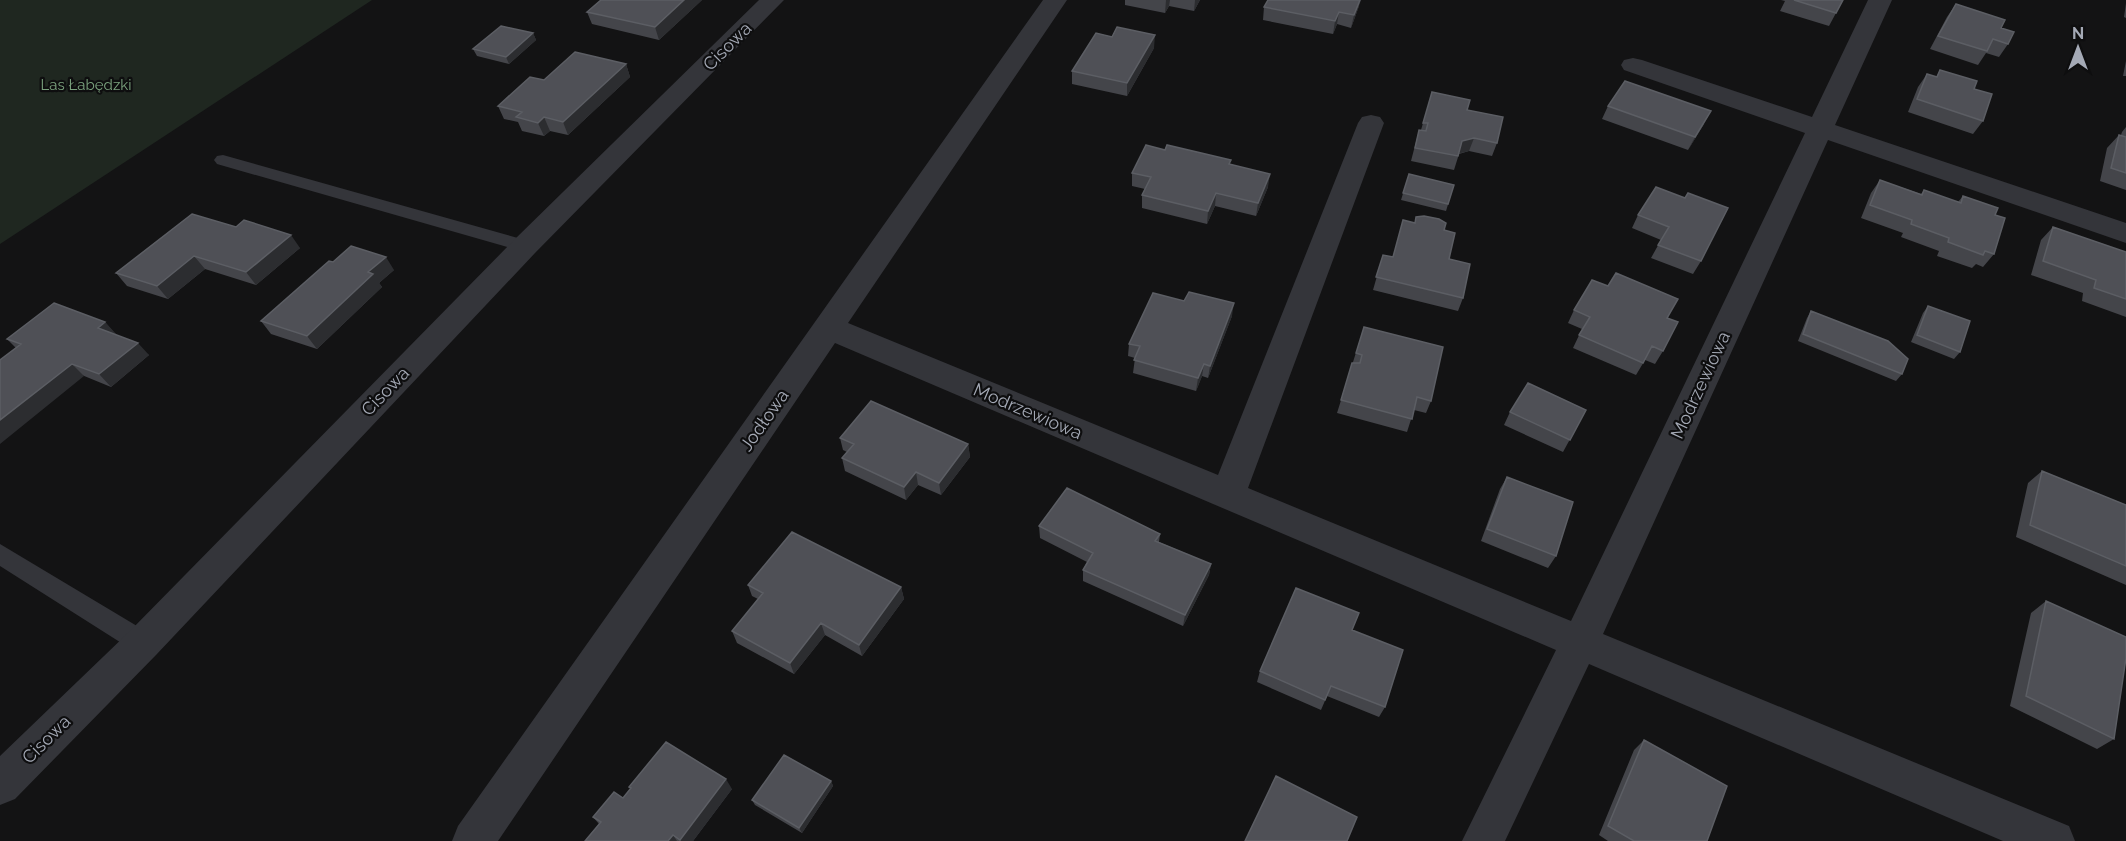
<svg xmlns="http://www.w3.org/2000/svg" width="2126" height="841" viewBox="0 0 2126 841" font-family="Raleway,sans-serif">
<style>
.green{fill:#1f2720}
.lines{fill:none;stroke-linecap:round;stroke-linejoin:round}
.service{fill:#34353a;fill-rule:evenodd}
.minor{fill:#34353a;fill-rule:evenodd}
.wall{fill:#44454a}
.shaded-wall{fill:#2c2d30}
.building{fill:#4f5056;stroke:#5c5e64;stroke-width:1.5}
.labels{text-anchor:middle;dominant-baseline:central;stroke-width:4.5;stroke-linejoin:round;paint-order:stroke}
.far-park-label{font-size:15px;fill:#7aa17d;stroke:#0e0e0f}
.street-label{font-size:18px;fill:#a4a9b5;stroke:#0e0e0f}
</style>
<rect width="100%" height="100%" fill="#131314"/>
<path class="green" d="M0,0H372L0,244Z"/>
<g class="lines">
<path class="service" d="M223,155L532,242L534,246L532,250L525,252L217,164L214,160L217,156Z
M0,544L152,635L155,643L152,651L143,654L134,651L0,566Z"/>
<path class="minor" d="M759,0H784L535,253L156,655L15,799L0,805V756L130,631L515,239Z
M1043,0H1067L848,323L1218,475L1358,123L1362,117L1371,115L1380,117L1384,123L1248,488L1571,621L1805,133L1624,70L1621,65L1624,60L1633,58L1642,60L1812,117L1868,0H1892L1835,125L2126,223V243L1828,140L1603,634L2069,826L2075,841H2003L1589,664L1505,841H1462L1556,650L835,343L498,841H452L458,826Z"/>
</g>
<path class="wall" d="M702,0L659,40L592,24L587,12Z
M1125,0H1200L1194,11L1169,6L1165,13L1125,5Z
M1781,0H1843L1829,26L1780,11L1785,1Z
M2126,3V18L2124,17Z
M1956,4L2001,28L2008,44L1999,57L1986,53L1978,65L1930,49L1947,17Z
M1359,6L1351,28L1337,24L1333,34L1263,20L1264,7Z
M533,33L536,40L509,64L477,56L473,49Z
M1154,48L1127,96L1072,84V71Z
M2126,61V76H2123Z
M626,64L630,77L568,135L550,131L544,136L522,131L518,122L504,119L498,106L544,80Z
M1940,70L1974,89L1983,121L1973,134L1908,112L1918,87L1927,74L1936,77Z
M1432,92L1467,110L1497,143L1492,156L1469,151L1459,154L1454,170L1411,161L1419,130H1421Z
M1608,106L1704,124L1688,150L1602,119Z
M2126,127V190L2100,181L2107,148L2119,135H2121L2122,132Z
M1230,165L1268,187L1256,216L1215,206L1207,224L1142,208V195L1145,189L1132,186V173Z
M1409,174L1454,185L1446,211L1401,200Z
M1880,180L1921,194L1924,190L1958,202L1963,196L1995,215L1994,254L1983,267L1976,264L1972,268L1937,256L1939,251L1901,237L1903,233L1861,218L1871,193Z
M1656,187L1701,261L1693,274L1651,258L1661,240L1632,228L1638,215Z
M192,214L300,248L256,285L205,269L168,299L127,286L116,273Z
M2053,227L2126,252V317L2082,301L2083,293L2031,275L2041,240Z
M1444,230L1449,259L1463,298L1458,311L1373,290L1383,255L1393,257Z
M333,262L394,270L379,283L382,287L317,349L271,334L261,321Z
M1928,306L1960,352L1954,359L1911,342L1923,313Z
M1574,310L1667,318L1663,351L1655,364L1645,360L1636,375L1573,348L1582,329L1568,323Z
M1811,311L1902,374L1896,381L1798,341L1807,318Z
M1232,316L1208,378L1202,376L1196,391L1133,373L1135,358L1128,356L1129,344Z
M105,322L116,335L149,355L111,387L16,348L7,339Z
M1364,327L1431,401L1426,413L1414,410L1407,432L1337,413Z
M1586,410L1563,452L1504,425L1510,412Z
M840,438L968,444L970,457L941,495L918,485L906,500L845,471L842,458L847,452L843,450Z
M2042,471L2126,505V585L2016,537L2028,483Z
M1507,477L1556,556L1548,568L1481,541L1500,489Z
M1039,526L1160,534L1159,542L1211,564L1209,575L1183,626L1083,581V570L1087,562L1040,538Z
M748,585L901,587L904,599L862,656L825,635L794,674L737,643L732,631L758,599L752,596Z
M2046,601L2114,739L2097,749L2010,706L2031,613Z
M1352,630L1385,707L1379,717L1327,696L1321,710L1257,682L1260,671Z
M1644,740L1707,841H1608L1599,835L1634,750Z
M831,781L833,786L802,833L755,805L752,800Z
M629,787L732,789L693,841H585L599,824L593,817L623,798L630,789Z"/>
<path class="shaded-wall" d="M684,0H702L659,40L655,27Z
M1166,0H1170L1169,6L1165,13Z
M1195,0H1200L1194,11Z
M1360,0H1361L1359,6L1351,28L1354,15Z
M1339,12L1337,24L1333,34L1335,21Z
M533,33L536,40L509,64L506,57Z
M1155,35L1154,48L1127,96V83Z
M626,64L630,77L568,135L563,122Z
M1711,111L1704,124L1688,150L1695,137Z
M544,117L550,131L544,136L538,123Z
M1474,138L1469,151L1457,154L1462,141Z
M1270,174L1268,187L1256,216L1258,203Z
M1216,193L1215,206L1207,224L1208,211Z
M291,235L300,248L256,285L246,272Z
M194,256L205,269L168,299L157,286Z
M386,257L394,270L379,283L382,287L317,349L307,336L368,272Z
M1234,303L1232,316L1208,378L1210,366Z
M105,322L117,335L98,328Z
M138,343L149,355L111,387L99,374Z
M72,364L84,376L0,444V420Z
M1204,364L1202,376L1196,391L1198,378Z
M968,444L970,457L941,495L939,483Z
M916,472L918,485L906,500L904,487Z
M1211,564L1209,575L1183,626L1185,615Z
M901,587L904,599L862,656L859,645Z
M821,623L825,635L794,674L790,663Z
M726,779L732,789L693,841H681L680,840Z
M831,781L833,786L802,833L799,828Z
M673,835L677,841H668Z"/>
<path class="building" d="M601,0H684L655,27L587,12Z
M1268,0H1360L1354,15L1339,12L1335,21L1264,7Z
M1794,0H1843L1836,13Z
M1956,4L2005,20L2001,28L2014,32L2008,44L1993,39L1987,51L1938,36Z
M501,26L533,33L506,57L473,49Z
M1117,27L1155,35L1127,83L1072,71L1096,33L1112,37Z
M575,52L626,64L563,122L544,117L538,123L516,117L522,112L498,106L530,77L544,80Z
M1940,70L1977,81L1974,89L1992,94L1983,121L1917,99L1927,74L1937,77Z
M1625,81L1711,111L1695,137L1608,106Z
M1432,92L1470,100L1467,110L1503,117L1497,143L1474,138L1462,141L1458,156L1415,148L1419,130L1426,131L1428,123H1423Z
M2119,135L2126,137V173L2111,168Z
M1146,145L1165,150L1167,145L1231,160L1229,164L1270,174L1258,203L1216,193L1208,211L1142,195L1151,177L1132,173Z
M1409,174L1454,185L1448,204L1403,193Z
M1880,180L1922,195L1924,190L1961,203L1963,196L1998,208L1995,215L2005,218L1994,254L1985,251L1983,255L1948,242L1949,238L1911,224L1912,220L1870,205Z
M1656,187L1685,198L1688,193L1728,208L1701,261L1658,245L1669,227L1638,215Z
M192,214L236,227L244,220L291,235L246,272L194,256L157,286L116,273Z
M1424,216L1439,219L1446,223L1444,230L1455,233L1449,259L1470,264L1463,298L1376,277L1383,255L1393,257L1403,220L1415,223L1416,217Z
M2053,227L2126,252V299L2094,288L2096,280L2043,261Z
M351,246L386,257L368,272L373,274L307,336L261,321L329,261L333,262Z
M1616,273L1678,299L1667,318L1678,322L1663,351L1652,346L1643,363L1579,335L1590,317L1574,310L1592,280L1608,286Z
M1189,292L1234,303L1210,366L1204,364L1198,378L1134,360L1140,346L1129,344L1153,293L1184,301Z
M54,303L105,322L98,328L138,343L99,374L72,364L0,420V360L21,344L7,339Z
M1928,306L1970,321L1960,352L1917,335Z
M1811,311L1888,341L1908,359L1902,374L1803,334Z
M1364,327L1443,347L1431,401L1417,397L1412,419L1341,400L1352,363H1360L1362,355L1356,353Z
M1528,383L1586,410L1570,440L1510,412Z
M871,401L968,444L939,483L916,472L904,487L842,458L854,444L840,438Z
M2042,471L2126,505V566L2030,525Z
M1507,477L1573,502L1556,556L1487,529Z
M1067,488L1160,534L1155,541L1211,564L1185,615L1083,570L1093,553L1039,526Z
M792,532L901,587L859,645L821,623L790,663L732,631L763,593L748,585Z
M1296,588L1359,613L1352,630L1403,650L1385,707L1331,686L1325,700L1260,671Z
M2046,601L2126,637V658L2114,739L2026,696Z
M1644,740L1727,786L1707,841H1634L1608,826Z
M666,742L726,779L680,840L673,835L668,841H585L601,822L593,817L614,792L623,798L631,788L629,787Z
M784,755L831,781L799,828L752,800Z
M1276,776L1357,817L1347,841H1245Z"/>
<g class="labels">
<g class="far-park-label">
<text x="86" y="85">Las Łabędzki</text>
</g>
<g class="street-label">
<text transform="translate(727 46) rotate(-45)">Cisowa</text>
<text transform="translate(1700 385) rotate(-65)">Modrzewiowa</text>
<text transform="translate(385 391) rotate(-46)">Cisowa</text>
<text transform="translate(1028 411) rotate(23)">Modrzewiowa</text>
<text transform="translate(764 420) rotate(-55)">Jodłowa</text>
<text transform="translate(46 739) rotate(-45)">Cisowa</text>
</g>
</g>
<g transform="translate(2078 48)" stroke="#0e0e0f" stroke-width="4.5" paint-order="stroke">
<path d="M0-4.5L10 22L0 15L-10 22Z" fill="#a4a9b5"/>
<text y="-9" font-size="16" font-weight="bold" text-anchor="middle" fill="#a4a9b5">N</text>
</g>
</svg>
